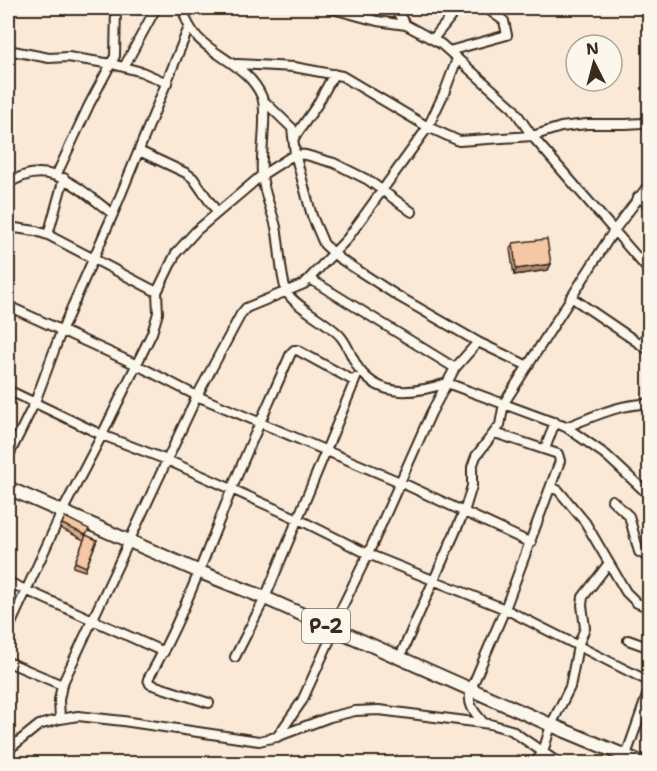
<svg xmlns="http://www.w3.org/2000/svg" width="657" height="771" viewBox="0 0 657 771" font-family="'Shantell Sans',sans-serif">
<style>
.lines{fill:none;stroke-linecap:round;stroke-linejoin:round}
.minor-casing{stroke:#3b2a1e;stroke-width:12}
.trunk-casing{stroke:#3b2a1e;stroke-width:16}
.minor{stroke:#fbf7ec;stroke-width:8}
.trunk{stroke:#fbf7ec;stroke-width:12}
.wall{fill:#d3ab8d;stroke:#3b2a1e;stroke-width:1.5}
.shaded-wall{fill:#ac8b73;stroke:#3b2a1e;stroke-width:1.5}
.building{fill:#f5c7a4;stroke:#3b2a1e;stroke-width:1.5}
.labels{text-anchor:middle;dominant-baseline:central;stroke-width:4.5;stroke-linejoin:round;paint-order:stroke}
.shield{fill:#fbf7ec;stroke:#75685c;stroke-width:1.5}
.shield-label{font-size:20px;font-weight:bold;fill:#3b2a1e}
</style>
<rect width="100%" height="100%" fill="#f9e9d6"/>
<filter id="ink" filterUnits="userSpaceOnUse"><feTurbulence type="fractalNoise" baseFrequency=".0167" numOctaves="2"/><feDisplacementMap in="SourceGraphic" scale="12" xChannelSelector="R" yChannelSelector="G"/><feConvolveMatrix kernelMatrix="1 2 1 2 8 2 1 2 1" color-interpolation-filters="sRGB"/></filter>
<g filter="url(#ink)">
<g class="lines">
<defs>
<path id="minor" d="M183,8C191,55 245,56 262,97C268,113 260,155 262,174C263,192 272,210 276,227C280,246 280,273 286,290C291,305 329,322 341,337C349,347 352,359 359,369C381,399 417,393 447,383L566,427L606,455L650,496
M329,8L377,21L406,25L441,44L513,108L532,136L650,272
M394,8L406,25
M645,8L650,21
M433,39L458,8
M8,50L49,58L68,57L112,64L142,72L167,83
M449,51L507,35L504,21L486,8
M237,64L294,67L342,76L428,127L459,141L532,136L561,127L587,124H626L642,123L650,119
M124,67L156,8
M263,100L292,128L295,154L312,216L324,244L339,258L396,295L478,342L528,366
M294,138L317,105L334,74
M139,151L186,173L193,178L217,212
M56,176L89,105L115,56L116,8
M8,184C49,155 80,190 113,214
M638,197L650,205
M8,227L36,231L48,235L157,292
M48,235L64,178
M310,279L455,368
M571,297L640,344L650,332
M8,306L135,364L197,396L400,482L531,543
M640,344L650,351
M8,390L102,435L167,460L298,519L368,554L505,609L650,682
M566,427C593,417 620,403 650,404
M545,449L555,422
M8,457L35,402L61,332L113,214L189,27
M552,487L559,491L585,522L626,592L637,603L650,608
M612,500L629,516L639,552L650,558
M8,582L164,652
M8,630L62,512L102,435L152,333L158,313L157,292L176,253L196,231L262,175L295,154L306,155L334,163L368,180L412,212
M628,640L650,648
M235,657L265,598L356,378
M399,659L464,512L472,486V467L476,456L500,425L504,403L613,232L650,183
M8,662L62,685
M209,703L150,684L148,679C183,619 205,555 231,491C249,445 271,399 291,353L294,350H297L354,381
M60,719L59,700L62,685L197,396L241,314L246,308L304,284L347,239L428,127L445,91L457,59
M483,722C473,711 467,704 471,689L505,609L560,461L558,454L495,433
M277,737L302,701L332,635V628L368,554L431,413L455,368L478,342
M8,750L39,725L60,719L78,716L123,721L259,741L276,737L330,717L355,711L379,710L490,724L511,730L560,764
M534,764L543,752L551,725L570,687L578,646L585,628L582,605L583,597L609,563
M623,764L650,687"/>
<path id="trunk" d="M8,488L200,572L265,598L551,725L645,764"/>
</defs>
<use href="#minor" class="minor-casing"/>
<use href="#trunk" class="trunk-casing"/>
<use href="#minor" class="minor"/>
<use href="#trunk" class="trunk"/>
</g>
<path class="wall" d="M513,243L551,264L548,270L514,275L510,249Z
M65,517L86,536L97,540L85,571L73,567L84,540L60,528Z"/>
<path class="shaded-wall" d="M551,264L548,270L514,275L516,269Z"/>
<path class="building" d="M547,239L551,264L516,269L513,243Z
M65,517L89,529L86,535L62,524Z
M86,535L97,540L86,567L75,562Z"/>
</g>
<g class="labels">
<rect class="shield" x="302" y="609" width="48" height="34" rx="4.5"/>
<g class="shield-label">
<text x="326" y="626">P-2</text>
</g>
</g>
<rect width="657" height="771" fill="none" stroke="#fbf7ec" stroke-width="30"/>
<rect x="15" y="15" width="627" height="741" fill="none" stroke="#3b2a1e" stroke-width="2" filter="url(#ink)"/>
<g transform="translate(594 63) rotate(354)"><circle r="28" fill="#fbf7ec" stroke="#aea59a" stroke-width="1.5"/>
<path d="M0-4.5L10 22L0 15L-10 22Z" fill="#3b2a1e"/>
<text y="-9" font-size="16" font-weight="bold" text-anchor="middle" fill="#3b2a1e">N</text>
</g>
</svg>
